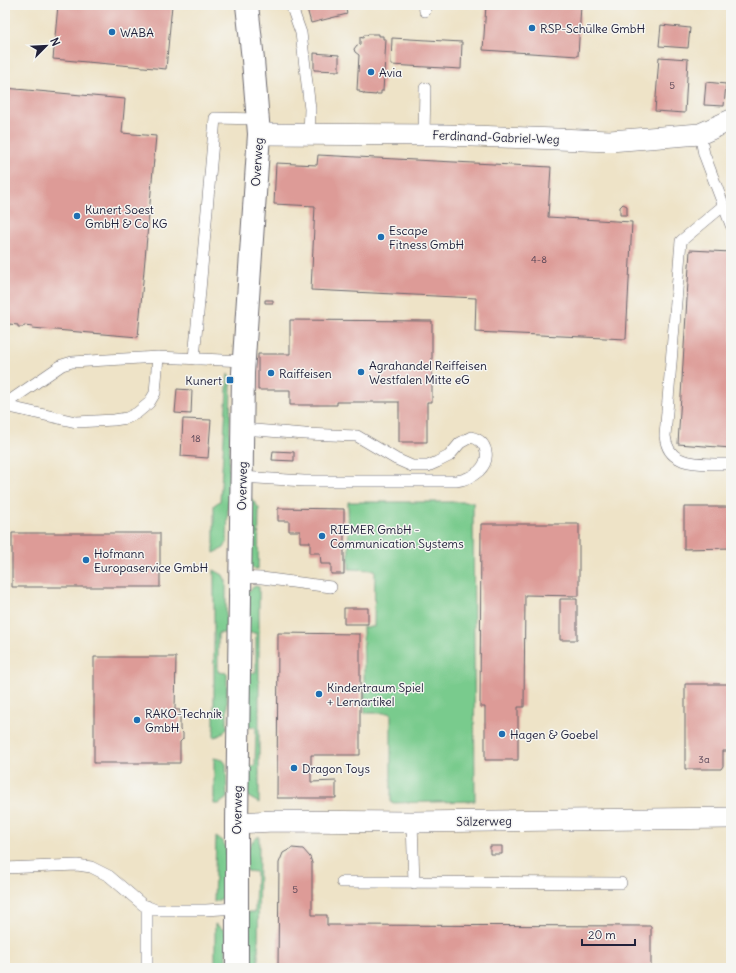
<svg xmlns="http://www.w3.org/2000/svg" width="736" height="973" viewBox="0 0 736 973" font-family="Delius,sans-serif">
<style>
.green{fill:#79cb8d;stroke:#4e7664}
.building{fill:#dd9b97}
.lines{fill:none;stroke-linecap:round;stroke-linejoin:round}
.service-casing{stroke:#69666c;stroke-width:12}
.minor-casing{stroke:#69666c;stroke-width:22}
.tertiary-casing{stroke:#69666c;stroke-width:24}
.service{stroke:#fff;stroke-width:11}
.minor{stroke:#fff;stroke-width:21}
.tertiary{stroke:#fff;stroke-width:22}
.poi-dot{fill:#1f6fb2;stroke:#f6f6f2;stroke-width:1.5}
.labels{text-anchor:middle;dominant-baseline:central;stroke-width:3;stroke-linejoin:round;paint-order:stroke}
.number-label{font-size:10px;fill:#514052}
.poi-label{font-size:12px;fill:#22223b;stroke:#f6f6f2;text-anchor:start}
.street-label{font-size:12px;fill:#22223b;stroke:#f6f6f2}
</style>
<rect width="100%" height="100%" fill="#f6f6f2"/>
<filter id="ink" filterUnits="userSpaceOnUse"><feTurbulence type="fractalNoise" baseFrequency=".025" numOctaves="2"/><feDisplacementMap in="SourceGraphic" scale="8" xChannelSelector="R" yChannelSelector="G"/><feConvolveMatrix kernelMatrix="1 2 1 2 8 2 1 2 1" color-interpolation-filters="sRGB"/></filter>
<filter id="wash" filterUnits="userSpaceOnUse"><feTurbulence type="fractalNoise" baseFrequency=".012" numOctaves="4" result="noise"/><feDisplacementMap in="SourceGraphic" scale="16" xChannelSelector="R" yChannelSelector="G"/><feGaussianBlur stdDeviation="0.9" result="paint"/><feColorMatrix in="noise" values="0 0 0 0 0 0 0 0 0 0 0 0 0 0 0 0 0 1.4 0 .05"/><feComposite in="paint" operator="in"/></filter>
<g filter="url(#wash)">
<rect width="100%" height="100%" fill="#eee3c7"/>
<path class="green" d="M228,374L231,378V385L227,542L224,548L214,553V505L220,501Z
M250,497L259,508L258,569L250,568Z
M348,502H473L475,801L391,803V713H365L363,627H374L375,570L349,569Z
M214,570L223,575L226,581V633H218V672L227,673V729C223,733 220,736 214,737Z
M255,586L259,587V803L250,798L246,791L247,766H255L256,727L247,726V673L256,672V633H247L246,593Z
M214,758L223,760L226,764L227,798L219,804H214Z
M259,836L258,968H256V966L246,967V912H255L256,872L247,871C247,853 243,849 259,836Z
M216,837L222,841L226,847V894L221,899L214,902Z
M215,924L224,930L226,935V966H217V968H215Z"/>
<g id="blocks">
<path class="building" d="M58,5H172L166,69L53,59Z
M306,5H345L347,14L311,23Z
M486,5H581L578,56L483,50Z
M661,25L690,28L688,48L659,46Z
M368,34H379V36H383V39H386L383,91H381V94H376V95L364,94V93L359,92V90H357L359,55L355,52L354,49L357,45L360,44V37L363,38L364,35H367Z
M392,38L462,42L461,69L391,65Z
M314,53L339,55V71L314,70Z
M659,57L688,59L685,113L655,111Z
M706,82L726,84L724,106L704,105Z
M5,88L125,99L122,133L156,136L138,337L32,328L33,326L24,325L23,327H18V325L9,324V326H5Z
M318,155L551,167L548,217L632,222L626,339L475,332L476,298L311,290L315,206L274,204L276,163L317,165Z
M623,204L627,206V215H620V207Z
M690,250L731,252V448L678,444Z
M265,300H273V303H265Z
M290,320L432,321V402H427V442H399V402H337V405H290V390H258V354H290Z
M177,389L192,390L191,414L175,413Z
M183,419L211,420L208,458L181,456Z
M273,451L294,452V461L272,460Z
M684,507H731V548L684,549Z
M278,508L344,509V574H331V564H321L320,553H310V542H300V531H289V521H278Z
M481,524H579V596L525,595L524,707H518V760H485V707H480Z
M12,533H160V587H12Z
M560,599H577V640H560Z
M344,608H368V624H344Z
M278,633L360,634V755H311V782L336,781V798H277Z
M94,657H176L175,710H180V730L183,733V739L180,742V763H94Z
M685,684H731V751H723V766L721,769H685Z
M490,846H502V854H490Z
M292,848L303,849L310,857L312,863V915H327V925L651,926V968H278L279,863L283,853Z"/>
</g>
</g>
<g filter="url(#ink)">
<use href="#blocks" fill-opacity="0" stroke="#69666c" stroke-width="1"/>
<g class="lines">
<defs>
<path id="service" d="M291,5L301,33L310,109L309,135
M424,5L425,11
M700,134L704,154L731,225
M424,135L425,88
M723,206L681,241L665,436C666,445 670,455 680,459C690,465 718,464 731,464
M194,359L215,118L258,119
M5,404L62,365L72,362L158,357L244,361
M5,406L76,422L114,420L127,418L137,413L149,403L155,393L158,357
M242,477L304,481H456C465,480 472,477 479,471C491,459 488,441 471,437L460,443L449,456L437,462L428,466H412L396,459L357,436L305,434L242,429
M240,577L262,578L331,587
M412,822L414,883
M5,868L77,865L91,867L109,876L143,905L156,910H206L237,908
M342,882L621,883
M147,968V906"/>
<path id="minor" d="M259,134L445,135L610,141L700,134L731,120
M237,823L274,821L412,822L731,818"/>
<path id="tertiary" d="M237,968V823L243,373L259,134L253,60L247,5"/>
</defs>
<use href="#service" class="service-casing"/>
<use href="#minor" class="minor-casing"/>
<use href="#tertiary" class="tertiary-casing"/>
<use href="#service" class="service"/>
<use href="#minor" class="minor"/>
<use href="#tertiary" class="tertiary"/>
</g>
</g>
<g class="poi-dot">
<circle cx="532" cy="28" r="4"/>
<circle cx="112" cy="32" r="4"/>
<circle cx="371" cy="72" r="4"/>
<circle cx="77" cy="216" r="4"/>
<circle cx="381" cy="237" r="4"/>
<circle cx="361" cy="372" r="4"/>
<circle cx="271" cy="373" r="4"/>
<rect x="226" y="376" width="8" height="8" rx="2"/>
<circle cx="322" cy="536" r="4"/>
<circle cx="86" cy="560" r="4"/>
<circle cx="319" cy="694" r="4"/>
<circle cx="137" cy="720" r="4"/>
<circle cx="502" cy="734" r="4"/>
<circle cx="294" cy="768" r="4"/>
</g>
<g class="labels">
<g class="number-label">
<text x="672" y="85">5</text>
<text x="539" y="259">4-8</text>
<text x="196" y="438">18</text>
<text x="704" y="759">3a</text>
<text x="295" y="889">5</text>
</g>
<g class="poi-label">
<text x="540" y="28">RSP-Schülke GmbH</text>
<text x="120" y="32">WABA</text>
<text x="379" y="72">Avia</text>
<text x="85" y="209">Kunert Soest<tspan x="85" dy="14">GmbH &amp; Co KG</tspan></text>
<text x="389" y="230">Escape<tspan x="389" dy="14">Fitness GmbH</tspan></text>
<text x="369" y="365">Agrahandel Reiffeisen<tspan x="369" dy="14">Westfalen Mitte eG</tspan></text>
<text x="279" y="373">Raiffeisen</text>
<text x="222" y="380" text-anchor="end">Kunert</text>
<text x="330" y="529">RIEMER GmbH -<tspan x="330" dy="14">Communication Systems</tspan></text>
<text x="94" y="553">Hofmann<tspan x="94" dy="14">Europaservice GmbH</tspan></text>
<text x="327" y="687">Kindertraum Spiel<tspan x="327" dy="14">+ Lernartikel</tspan></text>
<text x="145" y="713">RAKO-Technik<tspan x="145" dy="14">GmbH</tspan></text>
<text x="510" y="734">Hagen &amp; Goebel</text>
<text x="302" y="768">Dragon Toys</text>
</g>
<g class="street-label">
<text transform="translate(496 137) rotate(2)">Ferdinand-Gabriel-Weg</text>
<text transform="translate(257 162) rotate(-86)">Overweg</text>
<text transform="translate(242 486) rotate(-89)">Overweg</text>
<text transform="translate(237 810) rotate(-89)">Overweg</text>
<text transform="translate(484 821) rotate(-1)">Sälzerweg</text>
</g>
</g>
<rect width="736" height="973" fill="none" stroke="#f6f6f2" stroke-width="20"/>
<g transform="translate(46 46) rotate(66)" stroke="#f6f6f2" stroke-width="3" paint-order="stroke">
<path d="M0-3L7 15L0 10L-7 15Z" fill="#22223b"/>
<text y="-6" font-size="11" font-weight="bold" text-anchor="middle" fill="#22223b">N</text>
</g>
<path d="M582 939v6h53v-6" fill="none" stroke="#22223b" stroke-width="2"/>
<text x="588" y="939" font-size="12" fill="#22223b" stroke="#f6f6f2" stroke-width="3" paint-order="stroke">20 m</text>
</svg>
